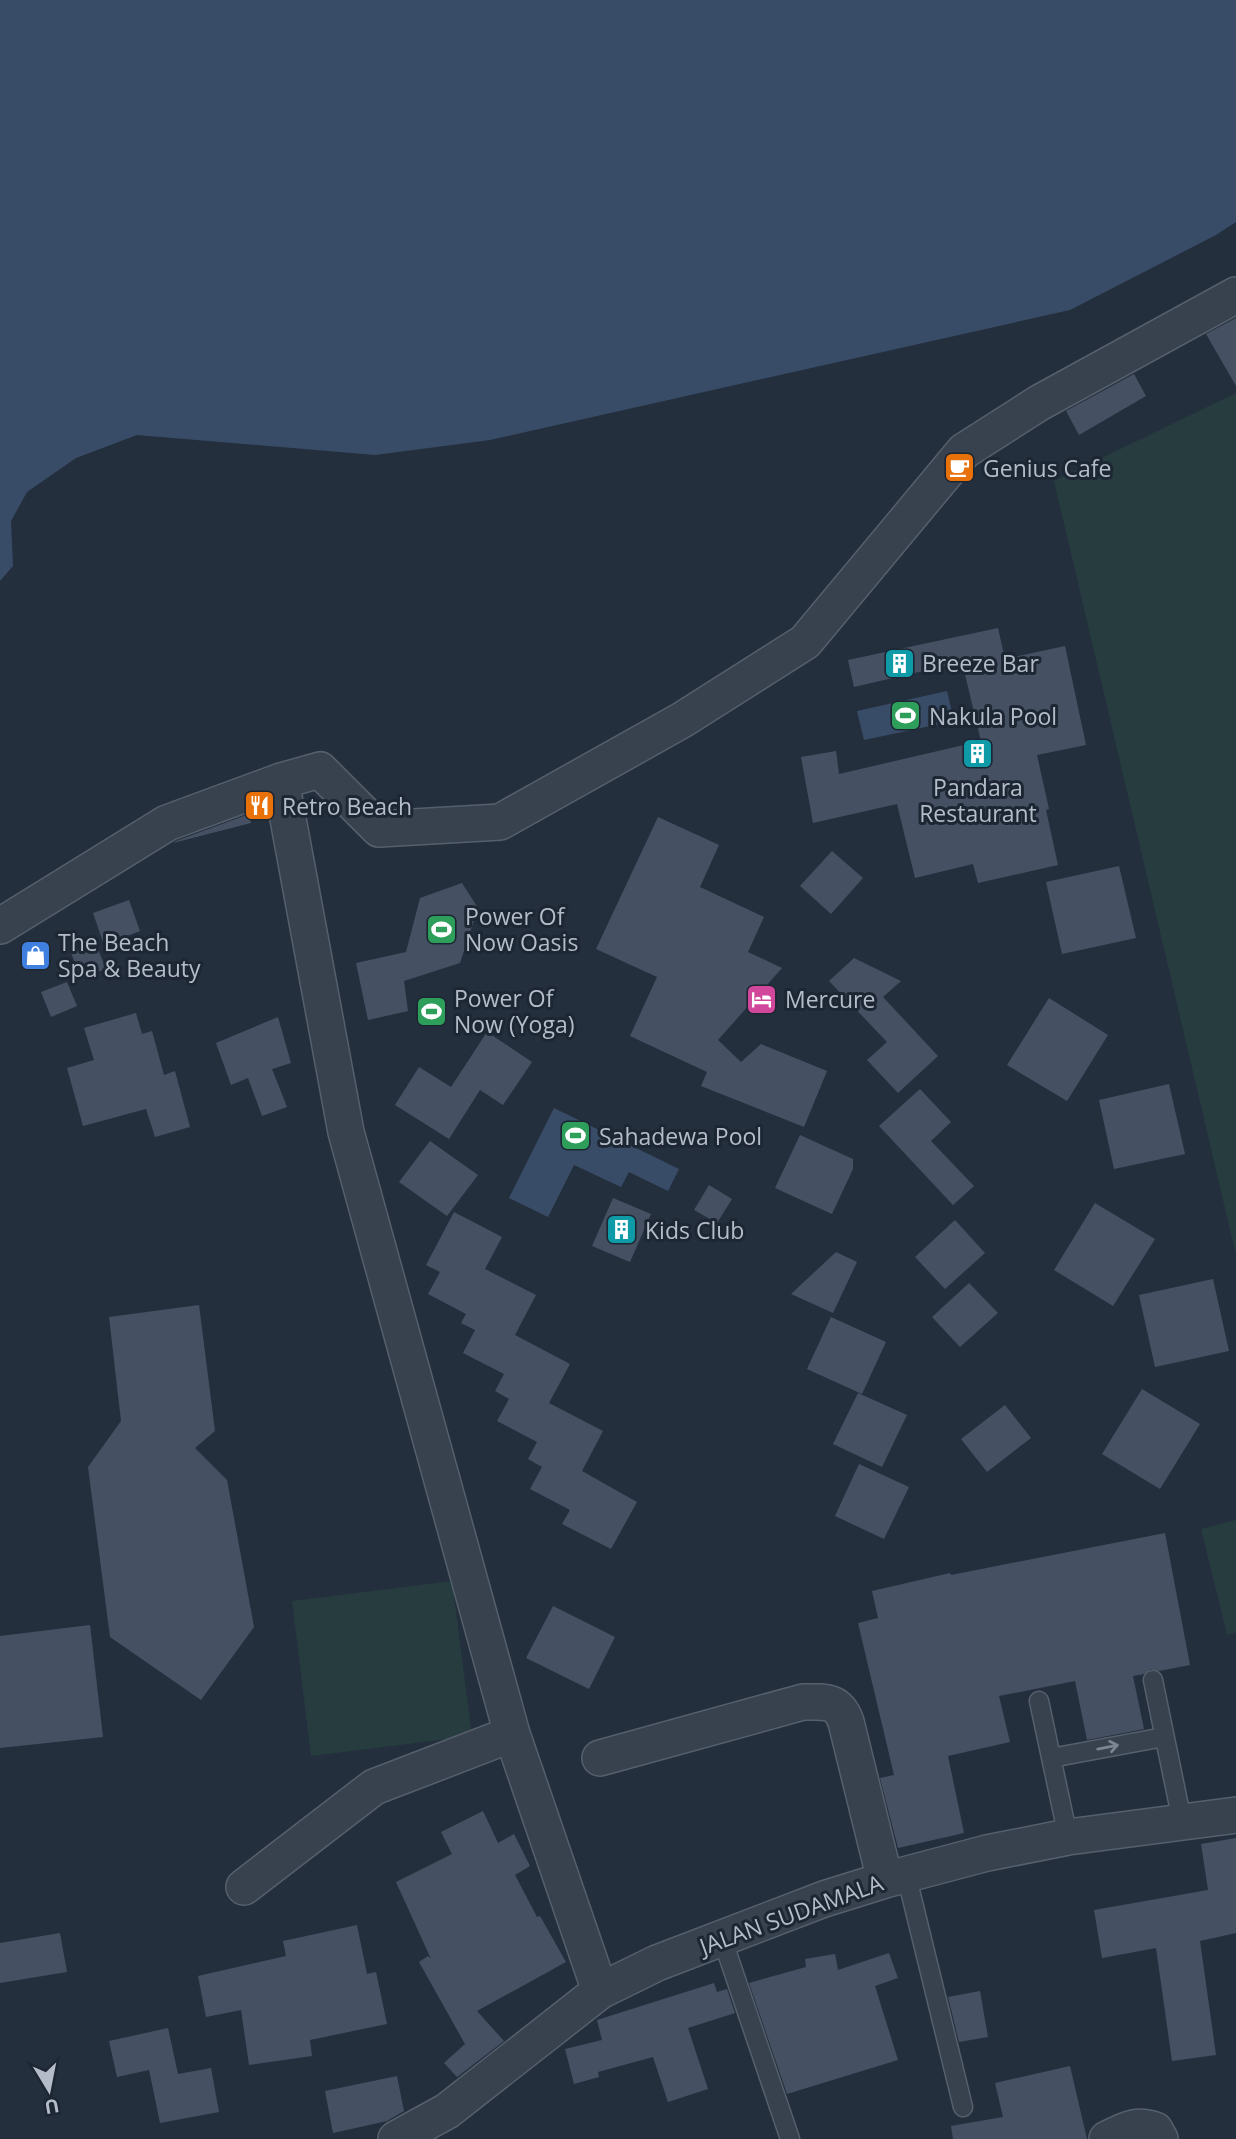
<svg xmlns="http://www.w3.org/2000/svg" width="1236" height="2139" viewBox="0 0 1236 2139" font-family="'Open Sans',sans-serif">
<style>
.green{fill:#263c3f}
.water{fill:#394c67}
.building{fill:#455162}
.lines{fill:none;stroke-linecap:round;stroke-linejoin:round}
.lane-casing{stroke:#565f6c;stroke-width:21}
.street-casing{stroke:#565f6c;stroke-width:38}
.lane{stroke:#38414e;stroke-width:18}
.street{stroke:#38414e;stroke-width:35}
.oneway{stroke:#7c8592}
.labels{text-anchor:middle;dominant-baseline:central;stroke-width:6;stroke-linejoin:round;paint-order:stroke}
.poi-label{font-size:23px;fill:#b4bcc9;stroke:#1d2633;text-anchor:start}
.street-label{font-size:23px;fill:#b4bcc9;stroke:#1d2633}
</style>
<rect width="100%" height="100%" fill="#242f3e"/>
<path class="green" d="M1236,393V1255L1054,481Z
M1236,1520V1632L1227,1635L1201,1529Z
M452,1581L472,1736L311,1756L292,1601Z"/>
<path class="water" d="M0,0H1236V222L1216,235L1070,310L490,440L375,455L137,435L76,458L27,492L11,521L13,566L0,581Z
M947,691L954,721L864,740L857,711Z
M554,1108L679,1169L668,1191L629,1172L621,1187L574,1165L548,1217L509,1198Z"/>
<path class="building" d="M1236,318V386L1206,334Z
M1134,374L1146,396L1079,435L1066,411Z
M998,628L1005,659L1065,646L1086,745L1037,755L1049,809L1046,810L1058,865L978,883L973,864L915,878L897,804L813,823L801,757L836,751L839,774L981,741L962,662L854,687L848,660Z
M249,814L251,823L173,843L176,841Z
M658,817L719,845L700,887L764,917L748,952L782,968L718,1040L741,1062L761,1044L827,1071L804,1127L701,1086L707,1072L630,1036L657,977L596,949Z
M832,851L863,878L831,914L800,886Z
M1119,866L1136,938L1062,954L1046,882Z
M462,883L478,908L460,963L404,981L408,1011L368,1020L356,963L406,952L420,898Z
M129,900L140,931L104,945L93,913Z
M95,942L106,969L81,978L71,953Z
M854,958L901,981L883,997L938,1056L898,1093L867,1060L887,1042L829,981Z
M67,982L77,1006L51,1017L41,992Z
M1049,998L1108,1035L1067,1101L1007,1065Z
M136,1013L142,1034L152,1031L164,1075L175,1071L190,1127L155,1137L146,1109L83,1126L67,1068L94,1060L84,1028Z
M278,1017L291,1063L272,1069L287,1107L262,1116L248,1078L231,1085L216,1043Z
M487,1032L532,1062L503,1105L480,1090L449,1139L395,1105L419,1067L451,1087Z
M1169,1084L1185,1154L1114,1169L1099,1100Z
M920,1089L951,1122L931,1141L974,1186L953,1205L879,1126Z
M800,1135L853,1159V1169L832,1214L775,1188Z
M430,1141L478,1175L447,1216L399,1182Z
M709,1185L732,1199L717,1223L694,1210Z
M613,1198L651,1214L630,1262L592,1246Z
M1095,1203L1155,1239L1113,1306L1054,1270Z
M454,1212L502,1237L485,1269L536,1295L515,1335L570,1364L549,1403L603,1431L582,1471L637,1502L611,1549L562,1524L570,1510L530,1489L542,1467L528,1459L537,1442L497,1421L509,1399L495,1391L504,1374L463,1353L475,1330L461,1323L466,1314L428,1294L440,1272L426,1265Z
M955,1220L985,1253L945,1289L915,1257Z
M836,1252L857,1262L833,1313L791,1294Z
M1213,1279L1229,1351L1155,1367L1139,1295Z
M969,1283L998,1313L960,1347L932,1317Z
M199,1305L215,1431L195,1448L227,1480L254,1627L201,1700L110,1637L88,1467L121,1421L109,1317Z
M831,1317L886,1342L862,1394L807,1369Z
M1142,1389L1200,1424L1160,1489L1102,1454Z
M858,1393L907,1415L882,1467L833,1444Z
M1005,1405L1031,1438L987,1472L961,1439Z
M859,1464L909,1487L884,1539L835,1516Z
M1165,1533L1190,1665L1159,1671L1151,1669L1144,1674L1133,1676L1144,1729L1087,1740L1075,1681L999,1696L1010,1742L948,1756L964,1833L898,1848L880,1778L894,1775L858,1623L878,1618L872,1591L950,1573L951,1575Z
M553,1606L615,1637L589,1689L526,1658Z
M90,1625L103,1737L0,1748V1636Z
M483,1811L498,1843L514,1834L530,1866L515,1875L537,1917L540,1916L566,1962L477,2011L504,2041L457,2077L444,2063L465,2044L419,1962L428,1956L431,1959L396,1882L452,1854L441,1832Z
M1236,1838V1933L1200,1941L1216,2055L1172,2061L1156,1948L1102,1958L1094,1910L1208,1890L1201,1844Z
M357,1925L367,1974L376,1972L387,2024L310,2040L312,2056L249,2065L241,2010L206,2017L198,1976L286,1956L283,1941Z
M60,1933L67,1972L0,1983V1943Z
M889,1953L898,1978L875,1986L898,2060L787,2094L749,1983L806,1967L805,1959L835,1954L838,1970Z
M714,1983L717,1992L727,1989L735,2013L688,2028L708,2089L668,2102L653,2057L598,2072L599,2077L574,2084L565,2049L602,2040L597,2020Z
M980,1991L988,2037L959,2042L948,1997Z
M168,2028L178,2074L211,2068L219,2112L160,2123L149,2070L117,2077L109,2041Z
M1070,2066L1087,2139H953L951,2126L1003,2117L995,2083Z
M397,2076L404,2111L387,2121L333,2133L325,2091Z"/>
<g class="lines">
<defs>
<path id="lane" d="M1153,1680L1182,1821
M1039,1701L1068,1837
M1051,1758L1164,1737
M906,1874L963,2107
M722,1938L790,2139"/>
<path id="street" d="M281,781L346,1132L512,1734L600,1991
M0,926L167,823L281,781L320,770L379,829L500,822L682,720L805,642L964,451L1039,403L1236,295
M600,1758L803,1702C824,1702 838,1699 846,1722L885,1880
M244,1887L374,1787L512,1734
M396,2139L447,2111L600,1991L657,1963L824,1899L885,1880L987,1853L1068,1837L1236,1815
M1107,2139C1125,2131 1134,2123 1155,2130L1160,2139"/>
</defs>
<use href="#lane" class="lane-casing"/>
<use href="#street" class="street-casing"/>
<use href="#lane" class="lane"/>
<use href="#street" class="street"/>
</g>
<defs><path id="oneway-shaft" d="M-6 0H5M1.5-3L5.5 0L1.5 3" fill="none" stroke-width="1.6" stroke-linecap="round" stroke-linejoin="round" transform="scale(1.75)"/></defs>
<use class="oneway" href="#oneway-shaft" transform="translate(1108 1747) rotate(-11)"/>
<defs>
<symbol id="cafe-square" viewBox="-11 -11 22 22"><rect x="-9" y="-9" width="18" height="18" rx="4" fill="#e8710a" stroke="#1d2633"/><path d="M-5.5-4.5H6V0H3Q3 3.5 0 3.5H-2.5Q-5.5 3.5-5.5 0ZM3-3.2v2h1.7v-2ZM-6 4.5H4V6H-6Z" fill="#fff"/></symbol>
<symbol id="building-square" viewBox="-11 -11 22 22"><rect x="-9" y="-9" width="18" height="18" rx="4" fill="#0f9aa8" stroke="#1d2633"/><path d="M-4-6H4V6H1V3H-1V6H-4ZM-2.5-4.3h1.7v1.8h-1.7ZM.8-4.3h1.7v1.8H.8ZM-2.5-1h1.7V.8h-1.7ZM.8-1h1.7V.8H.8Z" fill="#fff"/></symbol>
<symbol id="stadium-square" viewBox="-11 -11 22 22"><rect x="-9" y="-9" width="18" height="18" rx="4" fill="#2e9e5b" stroke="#1d2633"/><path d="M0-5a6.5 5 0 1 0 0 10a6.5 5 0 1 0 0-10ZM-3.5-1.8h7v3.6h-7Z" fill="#fff"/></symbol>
<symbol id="restaurant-square" viewBox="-11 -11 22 22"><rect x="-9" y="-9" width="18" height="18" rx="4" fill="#e8710a" stroke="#1d2633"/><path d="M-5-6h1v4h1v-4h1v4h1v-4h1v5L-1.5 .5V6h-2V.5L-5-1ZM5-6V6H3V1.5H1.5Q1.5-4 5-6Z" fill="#fff"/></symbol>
<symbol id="shop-square" viewBox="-11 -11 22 22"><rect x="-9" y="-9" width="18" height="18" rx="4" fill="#3f7fe0" stroke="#1d2633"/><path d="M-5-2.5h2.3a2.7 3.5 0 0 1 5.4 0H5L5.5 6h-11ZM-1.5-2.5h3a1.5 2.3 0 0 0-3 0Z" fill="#fff"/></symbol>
<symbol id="hotel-square" viewBox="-11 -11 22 22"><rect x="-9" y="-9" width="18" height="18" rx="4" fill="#d1479c" stroke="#1d2633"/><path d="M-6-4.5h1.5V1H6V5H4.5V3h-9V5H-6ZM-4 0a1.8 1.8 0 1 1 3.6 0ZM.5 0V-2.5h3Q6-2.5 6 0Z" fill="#fff"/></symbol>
</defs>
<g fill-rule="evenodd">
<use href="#cafe-square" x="942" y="450" width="35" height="35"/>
<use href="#building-square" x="882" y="646" width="35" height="35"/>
<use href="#stadium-square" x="888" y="698" width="35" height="35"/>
<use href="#building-square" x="960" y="736" width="35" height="35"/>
<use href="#restaurant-square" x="242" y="788" width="35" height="35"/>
<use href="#stadium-square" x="424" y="912" width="35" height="35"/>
<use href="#shop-square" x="18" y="938" width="35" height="35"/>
<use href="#hotel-square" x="744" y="982" width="35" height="35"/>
<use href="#stadium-square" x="414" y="994" width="35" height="35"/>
<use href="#stadium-square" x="558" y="1118" width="35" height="35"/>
<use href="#building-square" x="604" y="1212" width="35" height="35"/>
</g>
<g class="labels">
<g class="poi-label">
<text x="983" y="468">Genius Cafe</text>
<text x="922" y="663">Breeze Bar</text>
<text x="929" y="716">Nakula Pool</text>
<text x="978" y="787" text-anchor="middle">Pandara<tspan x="978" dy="26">Restaurant</tspan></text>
<text x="282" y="806">Retro Beach</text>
<text x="465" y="916">Power Of<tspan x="465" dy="26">Now Oasis</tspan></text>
<text x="58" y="942">The Beach<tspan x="58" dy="26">Spa &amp; Beauty</tspan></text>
<text x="454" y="998">Power Of<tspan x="454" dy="26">Now (Yoga)</tspan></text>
<text x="785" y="999">Mercure</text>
<text x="599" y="1136">Sahadewa Pool</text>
<text x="645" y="1230">Kids Club</text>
</g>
<g class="street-label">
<text transform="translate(791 1914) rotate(-20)">JALAN SUDAMALA</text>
</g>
</g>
<g transform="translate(49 2090) rotate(170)" stroke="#1d2633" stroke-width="5" paint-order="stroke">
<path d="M0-5L12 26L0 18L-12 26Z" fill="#b4bcc9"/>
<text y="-10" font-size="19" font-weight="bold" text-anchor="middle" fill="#b4bcc9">U</text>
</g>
</svg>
